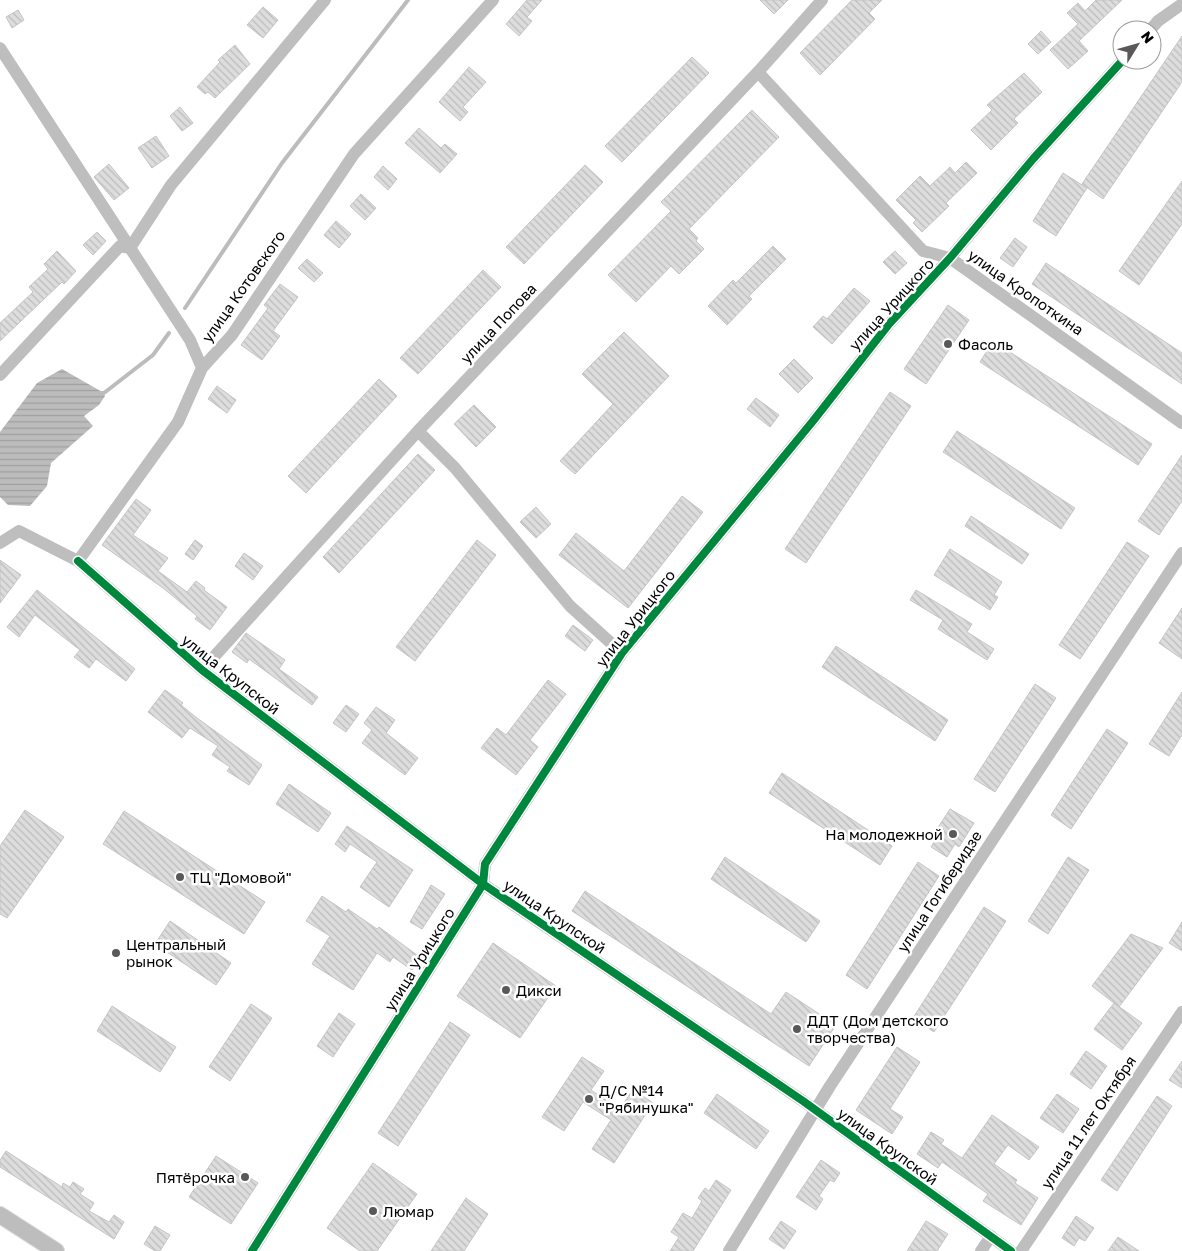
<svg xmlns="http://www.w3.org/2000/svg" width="1182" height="1251" viewBox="0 0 1182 1251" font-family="'Golos Text',sans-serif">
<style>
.water{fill:url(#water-rules)}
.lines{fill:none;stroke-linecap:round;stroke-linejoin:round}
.stream{stroke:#bcbcbc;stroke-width:4}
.building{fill:url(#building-back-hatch);stroke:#c5c5c5}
.major-casing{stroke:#dbdbdb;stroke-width:18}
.minor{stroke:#bebebe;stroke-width:12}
.major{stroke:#bdbdbd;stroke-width:16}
.cycleway-casing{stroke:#fff;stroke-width:11}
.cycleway{stroke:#00873e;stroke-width:8}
.poi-dot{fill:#595959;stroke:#fff;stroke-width:2}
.labels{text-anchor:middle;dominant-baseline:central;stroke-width:5;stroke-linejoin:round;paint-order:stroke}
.street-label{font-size:15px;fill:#000;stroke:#fff}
.poi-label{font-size:15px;fill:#000;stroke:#fff;text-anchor:start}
</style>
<defs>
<pattern id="water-rules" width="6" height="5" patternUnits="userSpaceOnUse" patternTransform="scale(1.25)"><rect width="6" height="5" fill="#bcbcbc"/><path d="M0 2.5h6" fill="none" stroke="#a0a0a0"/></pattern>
<pattern id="building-back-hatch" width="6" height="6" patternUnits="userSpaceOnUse" patternTransform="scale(1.25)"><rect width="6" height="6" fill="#ddd"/><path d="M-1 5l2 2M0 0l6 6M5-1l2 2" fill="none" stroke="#bcbcbc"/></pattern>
</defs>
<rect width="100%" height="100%" fill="#fff"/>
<path class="water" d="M62,369L104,393L105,396L99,405L84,416L93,426L51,463L47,486L30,506L8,505L0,497V432L37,383Z"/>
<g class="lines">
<path class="stream" d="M185,308L282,163L408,0
M100,393H104L153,355L169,333"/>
</g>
<path class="building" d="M527,0H542L527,17L532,21L519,36L506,24Z
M760,0H788L774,14Z
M852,0H882L869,13L875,19L820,75L800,53Z
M1096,0H1122L1079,41L1088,51L1068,69L1050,50L1078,24L1067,13L1078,3L1085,11Z
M263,7L278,20L263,38L247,25Z
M18,10L24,20L12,28L6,17Z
M1041,31L1051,42L1038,54L1028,44Z
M1182,36V82L1103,199L1082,184Z
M235,45L250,64L215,98L208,92L205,94L197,87L220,62L218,60Z
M692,57L709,73L622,162L605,146Z
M469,67L486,82L463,107L468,112L460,121L439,102Z
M1024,73L1042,92L1014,119L1018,123L991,150L971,130L992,110L987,105Z
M180,107L193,123L182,131L170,116Z
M752,110L779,137L689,229L698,238L696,241L704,249L679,274L671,266L636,302L608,275L671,211L661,202Z
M419,128L441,148L445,144L457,154L440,173L405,143Z
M156,136L169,156L152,168L138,148Z
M966,162L977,173L946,203L949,206L922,232L913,223L916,220L896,200L920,176L930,186L950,167L955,173Z
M109,164L129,188L114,200L94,177Z
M585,165L603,182L524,264L506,247Z
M383,166L397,179L388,190L374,177Z
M1063,173L1087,188L1056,236L1033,221Z
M1182,181V224L1139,285L1119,271Z
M361,194L376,208L365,220L350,206Z
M336,221L351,234L339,248L324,235Z
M97,232L106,241L93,255L83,245Z
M1015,238L1027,247L1013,267L1000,258Z
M773,246L786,259L749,296L752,299L727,325L708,306L733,280L736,283Z
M57,251L76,271L64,284L62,282L0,341V323L33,292L29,287L48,269L44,264Z
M895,251L907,263L895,274L883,262Z
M307,259L323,273L314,282L298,268Z
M1046,263L1182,353V384L1032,284Z
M483,270L501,287L418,374L400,358Z
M280,284L298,297L273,331L280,336L262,360L241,345L268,308L264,305Z
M854,288L870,301L832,344L813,327L823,316L827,319Z
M948,305L969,320L926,384L904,369Z
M624,332L669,376L575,474L560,461L613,404L582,374Z
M993,341L1152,444L1138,465L980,362Z
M794,359L813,378L798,393L779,374Z
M379,379L397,396L306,493L288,476Z
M217,386L236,400L227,413L208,399Z
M890,392L911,406L806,563L785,549Z
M756,398L779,415L770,427L747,409Z
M474,405L496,427L476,447L454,424Z
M957,431L1075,508L1061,529L943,452Z
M418,454L435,470L339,573L323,557Z
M1182,455V501L1159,535L1138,521Z
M682,496L703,512L628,608L559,555L576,533L624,571Z
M136,499L151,510L133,535L168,558L158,571L187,592L196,581L205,588L204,590L227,607L210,630L195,619L197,616L163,588L102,545Z
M536,507L551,524L536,538L520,522Z
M971,516L1029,554L1022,564L965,526Z
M195,540L203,546L193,560L185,554Z
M477,540L496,555L415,661L396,647Z
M1127,542L1149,556L1080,659L1059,645Z
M950,549L1002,582L994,595L998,597L990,610L934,575Z
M244,553L263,566L253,580L235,566Z
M0,560L21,575L0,603Z
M37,590L135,669L126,681L96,659L89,668L74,657L80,650L35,615L19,637L7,627Z
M916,590L972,624L967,632L994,649L987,660L938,629L943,620L910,600Z
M1182,608V659L1159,643Z
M573,625L593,640L585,651L565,636Z
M246,633L285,660L279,669L318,697L312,705L249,659L247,663L232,652Z
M836,646L948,720L935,741L822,667Z
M548,680L566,694L530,740L538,747L516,775L481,748L497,728L506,735Z
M1035,684L1056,698L995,792L974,779Z
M165,690L183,703L181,705L197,718L262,765L249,785L227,771L230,767L212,755L218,746L190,728L182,738L148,712Z
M1182,692V735L1169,756L1149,744Z
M346,705L359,714L346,732L333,723Z
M376,707L395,720L386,733L418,758L405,775L362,743L372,730L364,723Z
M1107,729L1128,743L1071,829L1051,815Z
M782,773L892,846L880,865L769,793Z
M289,784L331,813L318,832L276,804Z
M950,809L974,823L959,847L955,844L947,857L931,847L939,834L935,832Z
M25,810L64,837L7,918L0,914V846Z
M124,811L265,902L244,934L103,844Z
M347,826L413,870L389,907L360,887L377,862L350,844L345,852L335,844Z
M725,857L820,921L806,942L711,879Z
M1068,857L1089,870L1048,934L1028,921Z
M918,862L939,876L867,989L846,975Z
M431,885L445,894L422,929L410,922Z
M585,891L771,1014L786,992L836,1025L809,1066L572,911Z
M322,896L346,912L348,909L377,929L379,927L421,958L412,970L393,957L390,962L377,953L353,990L312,964L330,936L306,921Z
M984,907L1006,921L934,1032L913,1018Z
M170,921L231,963L216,985L155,944Z
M1182,922V951L1169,943Z
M1131,934L1163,948L1119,1007L1092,986Z
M493,943L556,986L520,1038L457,996Z
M1114,1003L1142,1023L1122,1050L1094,1029Z
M251,1004L272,1018L230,1081L209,1067Z
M112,1006L176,1047L160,1072L97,1031Z
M339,1013L355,1024L333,1057L317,1046Z
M450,1022L470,1035L398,1146L378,1133Z
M897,1047L920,1062L890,1109L903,1117L892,1134L856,1110Z
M1086,1051L1107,1066L1091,1089L1070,1074Z
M582,1057L604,1071L591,1090L620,1109L633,1089L653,1103L614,1163L592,1149L611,1120L583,1102L564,1131L542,1117Z
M1182,1061V1088L1169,1080Z
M717,1094L769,1131L756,1149L704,1113Z
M1057,1094L1079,1109L1063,1133L1040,1118Z
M1157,1096L1172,1106L1117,1191L1101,1180Z
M992,1115L1039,1147L1029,1160L1008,1145L994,1164L1017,1180L1015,1183L1038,1198L1021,1225L983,1201L988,1194L942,1162L938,1168L917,1154L931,1132L944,1140L941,1144L962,1158Z
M6,1151L62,1187L63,1183L70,1187L73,1182L84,1189L80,1194L94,1203L89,1211L109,1222L114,1215L124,1222L114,1239L0,1167V1160Z
M216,1156L258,1183L231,1224L189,1197Z
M821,1160L840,1173L834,1182L830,1180L819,1196L823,1199L816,1210L796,1197Z
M373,1163L417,1194L377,1251H360L327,1228Z
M716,1180L731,1190L693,1251H670L679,1237L671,1232L683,1213L692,1218L702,1201L698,1198L705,1188L709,1191Z
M466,1198L488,1214L464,1251H431Z
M1076,1216L1094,1228L1085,1241L1079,1238L1074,1246L1062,1238Z
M781,1221L796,1231L784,1249L769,1239Z
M926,1221L948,1234L937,1251H907Z
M155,1226L170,1235L160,1251H155L144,1244Z
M1118,1237L1139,1251H1108Z"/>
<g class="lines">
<defs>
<path id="major" d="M0,1215L56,1251"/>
</defs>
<use href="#major" class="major-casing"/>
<path class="minor" d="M1150,30L1158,21L1182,4
M0,48L190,340L202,368
M758,72L923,251L950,258L1182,423
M0,375L120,246L130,248L171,185L325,0
M418,431L455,468L570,606L622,653
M0,543L19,531L78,561L178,422L202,368L232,335L354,154L493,0
M78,561L202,670L483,884L803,1101L1011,1251
M202,670L418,431L758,72L822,0
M252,1251L483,884L485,864L622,653L813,421L889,324L950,258L1033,159L1123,60
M729,1251L830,1086L1182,553
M981,1251L991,1236
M1021,1251L1182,1012"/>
<use href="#major" class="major"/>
<defs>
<path id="cycleway" d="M78,561L202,670L483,884L803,1101L1011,1251
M252,1251L483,884L485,864L622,653L813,421L889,324L950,258L1033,159L1123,60"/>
</defs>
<use href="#cycleway" class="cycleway-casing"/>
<use href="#cycleway" class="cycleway"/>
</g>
<g class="poi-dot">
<circle cx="948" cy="344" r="5"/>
<circle cx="953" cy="834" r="5"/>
<circle cx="180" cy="877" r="5"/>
<circle cx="116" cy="953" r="5"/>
<circle cx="506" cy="990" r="5"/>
<circle cx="797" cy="1029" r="5"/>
<circle cx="589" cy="1099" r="5"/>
<circle cx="245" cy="1177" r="5"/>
<circle cx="373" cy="1211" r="5"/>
</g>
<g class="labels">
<g class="street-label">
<text transform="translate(243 286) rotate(-55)">улица Котовского</text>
<text transform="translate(1026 292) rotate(35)">улица Кропоткина</text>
<text transform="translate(891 304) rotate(-48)">улица Урицкого</text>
<text transform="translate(498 323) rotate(-47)">улица Попова</text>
<text transform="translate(635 618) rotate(-52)">улица Урицкого</text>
<text transform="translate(231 674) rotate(38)">улица Крупской</text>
<text transform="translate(939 891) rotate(-57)">улица Гогиберидзе</text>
<text transform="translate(555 916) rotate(34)">улица Крупской</text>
<text transform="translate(419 959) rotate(-58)">улица Урицкого</text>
<text transform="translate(1088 1122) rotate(-56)">улица 11 лет Октября</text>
<text transform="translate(888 1146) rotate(36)">улица Крупской</text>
</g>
<g class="poi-label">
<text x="958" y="344">Фасоль</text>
<text x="943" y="834" text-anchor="end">На молодежной</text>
<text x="190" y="877">ТЦ "Домовой"</text>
<text x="126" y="944">Центральный<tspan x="126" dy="17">рынок</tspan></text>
<text x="516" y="990">Дикси</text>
<text x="807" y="1020">ДДТ (Дом детского<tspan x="807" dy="17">творчества)</tspan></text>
<text x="599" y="1090">Д/С №14<tspan x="599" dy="17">"Рябинушка"</tspan></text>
<text x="235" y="1177" text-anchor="end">Пятёрочка</text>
<text x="383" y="1211">Люмар</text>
</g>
</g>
<g transform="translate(1137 45) rotate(53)"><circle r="24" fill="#ffffff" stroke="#999999"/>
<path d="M0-4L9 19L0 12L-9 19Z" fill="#595959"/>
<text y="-8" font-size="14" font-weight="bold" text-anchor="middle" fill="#000000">N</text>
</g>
</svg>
